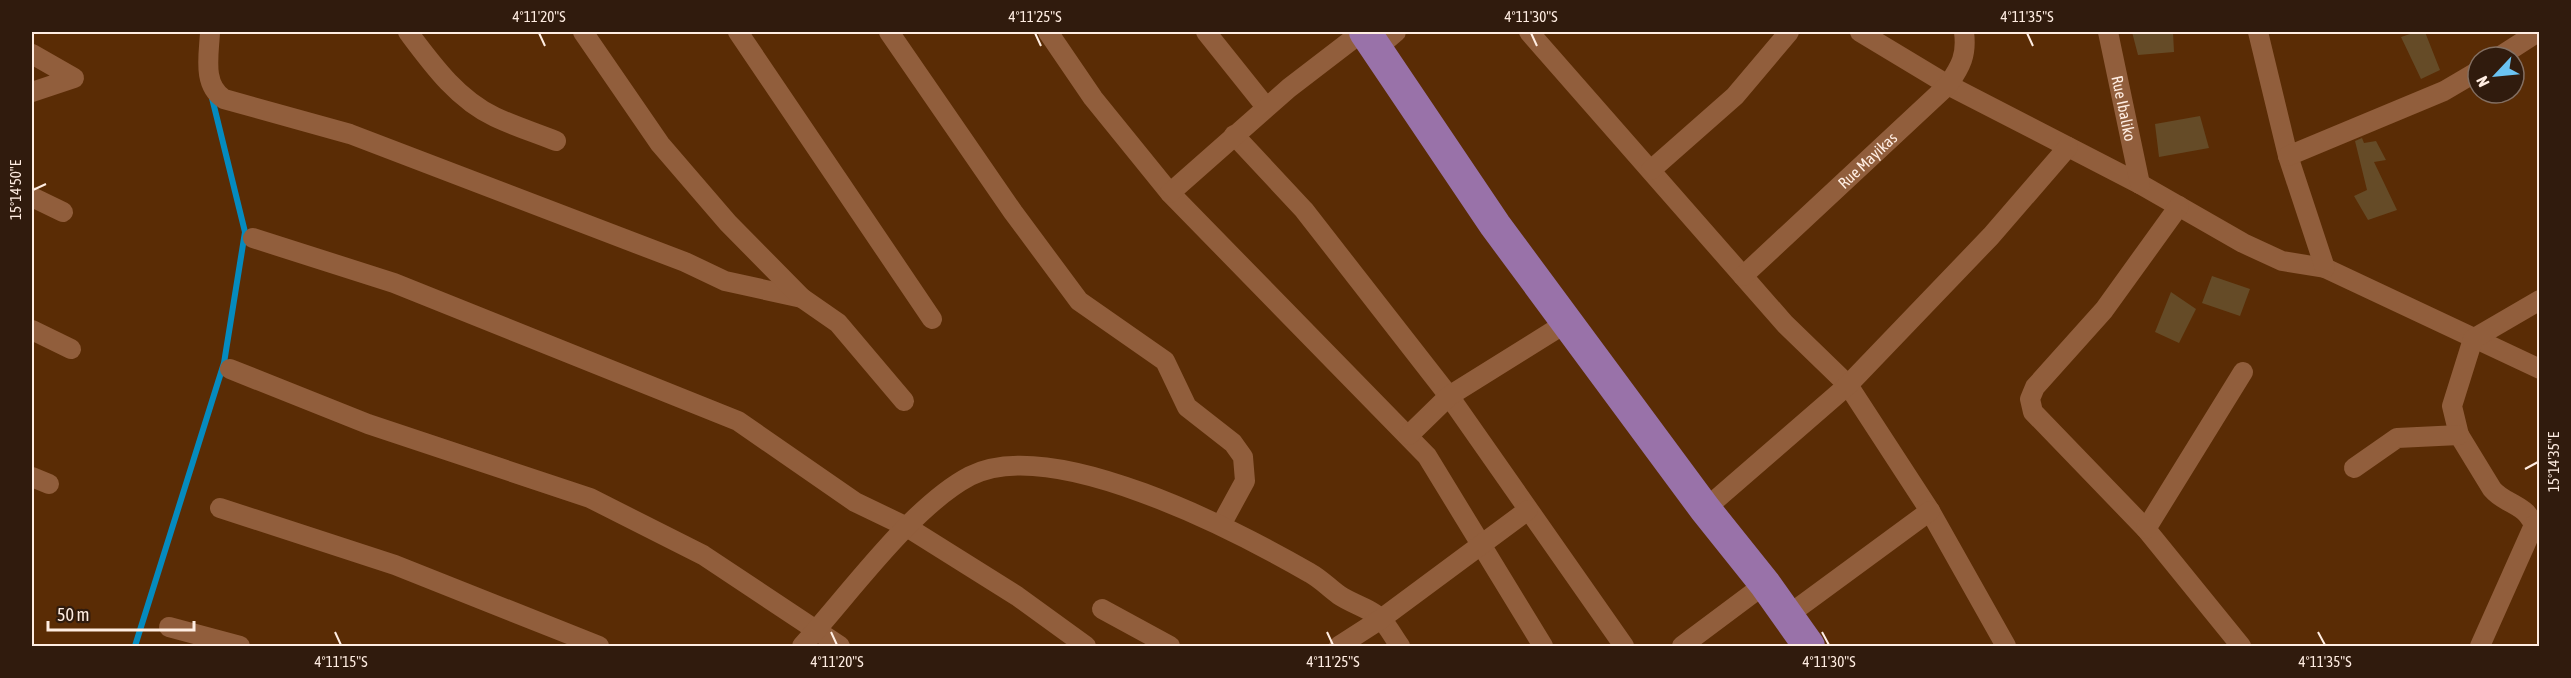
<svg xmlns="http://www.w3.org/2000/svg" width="2571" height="678" viewBox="0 0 2571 678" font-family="'Asap Condensed',sans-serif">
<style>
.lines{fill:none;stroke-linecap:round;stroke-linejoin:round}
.stream{stroke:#058bbf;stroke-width:6}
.building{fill:#654b27}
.minor{stroke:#915e3c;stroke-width:20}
.primary{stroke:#9972a9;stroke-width:32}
.ticks{fill:none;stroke:#ffede2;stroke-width:2}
.labels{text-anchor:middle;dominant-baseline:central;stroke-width:4.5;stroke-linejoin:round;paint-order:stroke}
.street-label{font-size:16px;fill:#ffede2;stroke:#301b0d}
.neatline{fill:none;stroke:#ffede2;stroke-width:2}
.ticks-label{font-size:15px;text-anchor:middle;fill:#ffede2}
</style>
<rect width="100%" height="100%" fill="#5a2c05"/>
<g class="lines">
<path class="stream" d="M135,646L224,363L245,232L212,98"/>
</g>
<path class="building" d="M2132,32H2173L2174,52L2138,55Z
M2416,32H2425L2440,70L2421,79L2401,37Z
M2200,116L2209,148L2159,157L2155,124Z
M2362,138L2364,143L2376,141L2386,160L2374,162L2397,210L2368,220L2354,196L2367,190L2355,141Z
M2212,276L2250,289L2240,316L2202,303Z
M2171,292L2196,309L2179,343L2155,332Z"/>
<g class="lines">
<g class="minor">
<path d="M210,32C209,55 202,85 224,99L350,134L685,262L725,281L802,298"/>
<path d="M408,32C432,64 457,99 495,117C514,126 536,133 556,141"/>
<path d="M583,32L660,144L728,223L802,298L838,323L904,401"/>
<path d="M738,32L932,319"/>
<path d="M889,32L1013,212L1079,301L1165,361L1187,407L1233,443L1243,457L1245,481L1221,525"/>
<path d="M1048,32L1093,98L1170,193L1427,456L1543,646"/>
<path d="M1206,32L1266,107"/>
<path d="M1529,32L1785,324L1848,385L1930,511L2006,646"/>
<path d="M1860,32L1948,85L2140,184L2243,243L2282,261L2325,268L2540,369"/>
<path id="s1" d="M2108,32L2140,184"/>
<path d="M2258,32L2288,156L2325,268"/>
<path d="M1376,49L1396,32"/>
<path d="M32,54L74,78L32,92"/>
<path d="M2499,57L2538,32"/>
<path d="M1234,135L1304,210L1449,396L1624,646"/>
<path d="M2288,156L2444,91L2478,71"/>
<path d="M1651,170L1735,96L1789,32"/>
<path d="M1170,193L1289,88L1362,32"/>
<path d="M32,197L63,212"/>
<path d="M2179,206L2104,310L2035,387L2030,399L2033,412L2146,529L2241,646"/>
<path d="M253,238L394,283L738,421L855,502L907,527L1017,596L1086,646"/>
<path id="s2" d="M1743,276L1948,85C1961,66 1967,55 1964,32"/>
<path d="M2540,300L2473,339L2452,406L2459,435L2492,489C2501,500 2513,502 2524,511C2531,516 2531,524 2540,528"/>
<path d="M32,330L71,349"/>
<path d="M230,369L368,424L590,498L703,555L840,646"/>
<path d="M1409,435L1449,396L1566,323"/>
<path d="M2354,468L2397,438L2459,435"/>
<path d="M32,477L49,484"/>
<path d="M220,508L395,565L599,646"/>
<path d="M1705,509L1848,385L1991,236L2068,147"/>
<path d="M2146,529L2243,372"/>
<path d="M1102,609L1170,646"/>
<path d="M1787,616L1930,511"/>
<path d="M169,627L240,646"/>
<path d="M802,646C848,596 911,507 970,476C1052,434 1237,531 1310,573C1321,579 1329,588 1339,595C1352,604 1372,609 1382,620C1389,628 1394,638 1400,646"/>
<path d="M1339,646L1381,619L1528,510"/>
<path d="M1682,646L1765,584"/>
<path d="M2480,646L2534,525"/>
</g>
<path class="primary" d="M1365,32L1495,225L1705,509L1765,584L1809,646"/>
</g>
<path class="ticks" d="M539,33L545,46M1035,33L1041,46M1531,33L1537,46M2027,33L2033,46M33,190L46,184M2525,469L2538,462M335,632L341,645M831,632L837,645M1327,632L1333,645M1822,632L1829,645M2318,632L2325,645"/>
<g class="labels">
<g class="street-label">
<text stroke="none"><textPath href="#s1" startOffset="78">Rue Ibaliko</textPath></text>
<text stroke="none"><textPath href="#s2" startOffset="170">Rue Mayikas</textPath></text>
</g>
</g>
<rect width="2571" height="678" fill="none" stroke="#301b0d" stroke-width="66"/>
<g transform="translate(2496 75) rotate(244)"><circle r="28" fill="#301b0d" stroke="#836f62" stroke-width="1.5"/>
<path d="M0-4.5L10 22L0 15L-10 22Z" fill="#6bc3f2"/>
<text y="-9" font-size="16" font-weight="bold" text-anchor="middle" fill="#ffede2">N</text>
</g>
<path d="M48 621v9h146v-9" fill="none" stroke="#ffede2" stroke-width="3"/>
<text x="57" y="621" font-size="18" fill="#ffede2" stroke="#301b0d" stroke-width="4.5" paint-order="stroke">50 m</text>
<rect x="33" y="33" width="2505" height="612" class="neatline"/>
<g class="ticks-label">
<text x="539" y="22">4°11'20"S</text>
<text x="1035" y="22">4°11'25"S</text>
<text x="1531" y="22">4°11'30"S</text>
<text x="2027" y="22">4°11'35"S</text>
<text transform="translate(16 190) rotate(-90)" y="5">15°14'50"E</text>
<text transform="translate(2554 462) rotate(-90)" y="5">15°14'35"E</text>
<text x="341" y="667">4°11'15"S</text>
<text x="837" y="667">4°11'20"S</text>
<text x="1333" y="667">4°11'25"S</text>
<text x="1829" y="667">4°11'30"S</text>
<text x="2325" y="667">4°11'35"S</text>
</g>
</svg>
